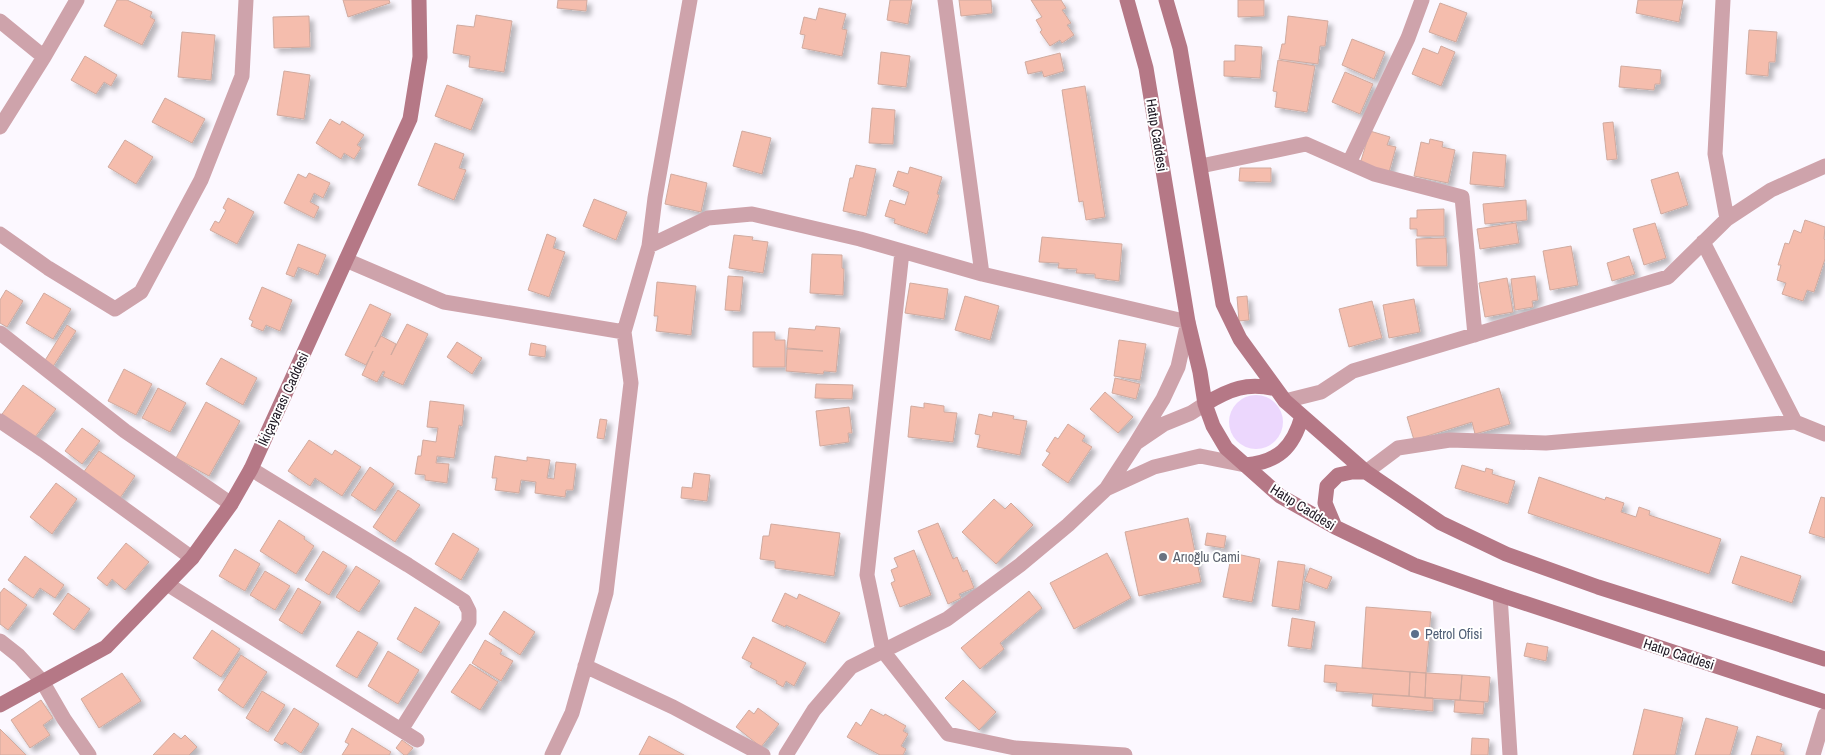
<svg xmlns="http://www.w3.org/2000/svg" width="1825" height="755" viewBox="0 0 1825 755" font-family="'Archivo Narrow',sans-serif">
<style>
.green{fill:#ecd7fd}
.building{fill:#f5bdad;stroke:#d0aa9f;filter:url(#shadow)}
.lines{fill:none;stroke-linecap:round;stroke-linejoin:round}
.street{stroke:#cea3ab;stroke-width:15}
.secondary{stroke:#b57886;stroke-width:15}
.worship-dot{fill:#6b7280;stroke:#fff;stroke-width:2}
.service-dot{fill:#5c6f8a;stroke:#fff;stroke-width:2}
.labels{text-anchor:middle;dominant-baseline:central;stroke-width:4;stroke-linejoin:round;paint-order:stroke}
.street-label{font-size:14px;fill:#1e1722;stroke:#fff}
.worship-label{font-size:14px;fill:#5b616d;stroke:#fff;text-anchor:start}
.service-label{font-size:14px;fill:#4e5e75;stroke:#fff;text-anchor:start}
</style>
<defs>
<filter id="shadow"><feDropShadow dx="4.5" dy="4.5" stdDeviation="2.5" flood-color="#0004"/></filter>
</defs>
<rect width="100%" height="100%" fill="#fcf8ff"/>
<path class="green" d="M1229 422a27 27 0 1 1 54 0a27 27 0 1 1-54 0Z"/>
<path class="building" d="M117,0H127L152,12L150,17L155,20L142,45L104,26Z
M343,0H389L390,3L348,17Z
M558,0H587L586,11L557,8Z
M890,0H912L908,24L887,20Z
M959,0H991L992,13L961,16Z
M1031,0H1061L1066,8L1062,10L1071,23L1067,25L1074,35L1062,43L1060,40L1050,46L1040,32L1042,30L1036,20L1042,17Z
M1238,0H1264V16L1238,17Z
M1638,0H1683L1679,22L1636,13Z
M1440,3L1467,13L1456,42L1429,32Z
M819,8L846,14L842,29L847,30L842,56L802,48L805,35L800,34L804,17L816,20Z
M476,15L512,21L504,72L469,67L470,56L453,53L457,25L474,27Z
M309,16L310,47L274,48L273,17Z
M1288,16L1328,21L1325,46H1320L1318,64L1279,59L1282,44H1285Z
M1749,30L1777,32L1775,62H1769L1768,76L1746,74Z
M182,32L215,35L211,80L178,77Z
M1352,39L1385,52L1374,79L1342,65Z
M1235,45L1262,47L1260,78L1224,76V61H1235Z
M1441,46L1455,52L1441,86L1412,74L1423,48L1438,54Z
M881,52L910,56L906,87L878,84Z
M1060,53L1064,71L1044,77L1042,71L1028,74L1025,62Z
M85,56L117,75L111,86L104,82L96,94L71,80Z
M1278,60L1315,66L1307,112L1275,107L1277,92L1273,91Z
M1621,66L1661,70L1660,84H1655L1654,90L1619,87Z
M284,71L310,75L304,119L277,115Z
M1345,72L1373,84L1360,114L1332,102Z
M447,85L483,99L471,130L435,116Z
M1085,86L1105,217L1086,220L1083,201L1079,202L1062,90Z
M165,98L205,119L192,143L152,122Z
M872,108L895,110L893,144L869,143Z
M330,119L340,125L342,121L364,135L357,145L361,148L354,159L344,153L341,159L316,143Z
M1613,122L1617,159L1607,160L1603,123Z
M742,131L771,138L762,174L733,166Z
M1370,131L1390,137L1387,145L1396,147L1389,172L1360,164Z
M1430,139L1443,142L1442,147L1455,150L1448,183L1414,176L1421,142L1429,144Z
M125,140L153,157L136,184L108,167Z
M435,143L464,154L459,168L466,170L454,200L418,185Z
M1473,152L1506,155L1504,187L1470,184Z
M856,165L876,169L866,216L843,211L850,178H853Z
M910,167L942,177L937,194L939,195L927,234L894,223L895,219L885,216L890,200L905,205L909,192L893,186L898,171L908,174Z
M1240,168H1271V182L1239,181Z
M1678,172L1688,205L1661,214L1651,180Z
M309,173L330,183L323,198L314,193L310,202L319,207L314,218L284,203L298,174L306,178Z
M671,174L707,183L701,212L665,204Z
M228,198L254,212L237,244L210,230L215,221L219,223L226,210L223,208Z
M594,199L627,212L616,240L583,226Z
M1526,200L1527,220L1485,224L1483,204Z
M1444,209V236H1417V229H1410V218H1417V210Z
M1805,220L1825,227L1824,239L1825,240V259L1814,292L1807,290L1803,301L1782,294L1786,283L1777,280L1781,265H1778L1785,243L1789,244L1794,230L1801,233Z
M1516,223L1519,243L1480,249L1477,229Z
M1655,223L1666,258L1644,265L1633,229Z
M547,234L556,238L553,248L565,252L549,297L528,290Z
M734,235L753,237L752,240L768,242L763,273L729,268Z
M1042,237L1122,244L1119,281L1095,278V274L1076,273L1077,269L1058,268L1059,263L1039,262Z
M1446,238L1447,266H1417L1416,239Z
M298,244L326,255L318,275L298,267L294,277L286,274Z
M1571,246L1578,285L1550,290L1543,251Z
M812,254L842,255V268L844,269L843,295L810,293Z
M1629,256L1635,274L1612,281L1607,263Z
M728,276L743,277L740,311L725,310Z
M1535,276L1538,300L1532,301L1533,307L1515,310L1511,279Z
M1507,278L1513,312L1485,317L1479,283Z
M657,282L696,286L691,335L656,331L658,316H654Z
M910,283L948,289L944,319L905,313Z
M262,287L292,300L280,331L266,325L263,331L251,326L253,321L249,319Z
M6,290L23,301L7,327L0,323V300Z
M44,293L71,309L53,339L26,323Z
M965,296L999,306L990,340L955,330Z
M1247,296L1249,320L1239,321L1237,297Z
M1414,299L1420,332L1389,338L1383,305Z
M1372,301L1382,338L1349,347L1339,309Z
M370,304L391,314L375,347L381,336L396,344L391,355L407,324L428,334L403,385L383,376L385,372L383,371L377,382L362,375L373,351L366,365L345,355Z
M67,325L76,331L52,368L44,362Z
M816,326L840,328L836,372L824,371L823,374L786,371L787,349L823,351L787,348L789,328L815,330Z
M753,332H775V340H785V367H753Z
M1119,340L1146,344L1140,380L1114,376Z
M457,342L482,358L472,374L447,357Z
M531,343L546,346L545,357L529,355Z
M221,358L257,378L243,405L206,384Z
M124,369L152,384L136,415L108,401Z
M1115,378L1140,384L1136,399L1112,393Z
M816,384L853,385L852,399L815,398Z
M23,385L56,409L32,441L0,417Z
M158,388L186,403L170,432L142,418Z
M1499,388L1510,424L1475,434L1472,422L1414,440L1407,417Z
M1105,392L1133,417L1118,433L1090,409Z
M430,401L464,405L462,426L459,425L454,458L437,456L436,463L449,464L447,483L425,480V475L415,474L418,456H421L423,440L436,442L438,428L427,427Z
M206,402L240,421L209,476L176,458Z
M924,403L944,406V412L957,413L953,442L908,437L911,406L924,408Z
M849,407L852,433H848L849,442L820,446L816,411Z
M993,412L1014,416L1013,419L1027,421L1020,455L977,447L980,435L975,434L979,414L992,417Z
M600,419L607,420L604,439L597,438Z
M1068,424L1085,436L1082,441L1092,447L1068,483L1042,465L1050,453L1046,451L1055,437L1058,439Z
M82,428L100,441L82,464L65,451Z
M309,440L332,455L335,450L361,467L342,496L315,478L310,486L288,471Z
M99,451L135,476L120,498L83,473Z
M495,456L527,461V457L550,460L547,478L554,479L556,462L576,464L573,490H566L565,497L535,493L536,482L521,480L519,493L495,490L497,478H492Z
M1462,465L1485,472L1486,468L1493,470L1492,474L1515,481L1508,504L1455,488Z
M370,467L394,484L375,511L351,495Z
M694,473L710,475L707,501L681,498L682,487L692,488Z
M1539,477L1605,500L1606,497L1624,503L1621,512L1636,517L1639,507L1650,511L1649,515L1721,539L1709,574L1528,513Z
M56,483L77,499L52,534L30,517Z
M398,490L420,505L395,542L373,527Z
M1821,497L1825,498V538L1809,533Z
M994,499L1005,509L1011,503L1033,525L996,564L962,532Z
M1188,518L1201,582L1139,596L1125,532Z
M279,520L305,537L304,539L314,546L296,574L260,551Z
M938,523L953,559L957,557L963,572L967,570L974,588L959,594L961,598L948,604L918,531Z
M771,524L840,533L834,576L775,568V561L760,559L763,536H769Z
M453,533L479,549L461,580L435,564Z
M1207,533L1226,536L1224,548L1205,545Z
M126,543L149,562L125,590L112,579L107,586L97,578Z
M235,549L260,564L245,591L219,576Z
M914,550L931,595L900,607L891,583L895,581L891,570L898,567L894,558Z
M323,551L347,566L329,595L305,580Z
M1107,553L1131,598L1074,629L1050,583Z
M1232,553L1260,559L1252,602L1223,597Z
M25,556L64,585L55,598L40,588L33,598L8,580Z
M1741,556L1801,576L1792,603L1732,583Z
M1278,561L1305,565L1299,610L1272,606Z
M356,566L380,581L359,612L336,597Z
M1310,568L1332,577L1327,589L1305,581Z
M265,571L290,586L275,610L250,595Z
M4,588L27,605L8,630L0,624V593Z
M298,588L321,602L302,634L279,620Z
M1029,591L1042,608L1000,643L1004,649L980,669L961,648Z
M68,593L90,609L74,630L53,614Z
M785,593L797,599L799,594L840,613L825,643L786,625L785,627L772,621Z
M415,607L440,622L421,653L397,639Z
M1366,607L1431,612L1426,673L1362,668Z
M504,611L535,632L520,655L489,634Z
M1292,618L1315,622L1311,649L1288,646Z
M212,630L240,649L221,677L193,658Z
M358,631L378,643L357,678L336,666Z
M753,637L806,663L794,686L786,681L783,687L776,683L777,681L750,667L752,663L742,658Z
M485,640L502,650L500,654L513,661L501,681L472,663Z
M1527,643L1548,647L1546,661L1524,656Z
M388,651L419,670L398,704L368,686Z
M241,655L267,672L243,708L218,690Z
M470,664L498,682L480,710L451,692Z
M1325,665L1410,672L1409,696L1336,691L1337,683L1324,682Z
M1410,672L1426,673L1425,698L1409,696Z
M122,673L141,701L99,728L81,699Z
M1426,673L1462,675L1460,700L1425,698Z
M1462,675L1490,677L1488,702L1460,700Z
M963,680L996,712L979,730L945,698Z
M262,691L285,705L268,732L246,718Z
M1373,694L1433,698V711L1372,706Z
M41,700L53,718L43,725L50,735L30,748L11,720Z
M1455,700L1484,702L1483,714L1454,712Z
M294,708L319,724L301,753L285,742L282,745L274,740Z
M758,708L779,724L761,747L736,727L749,710L754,714Z
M871,709L884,716L885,714L906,726L903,731L908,734L901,746L906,749L903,755H880L847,737L856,722L861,726Z
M1644,709L1683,718L1675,755H1633Z
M1706,718L1738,727L1730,755H1695Z
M352,728L391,752L389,755H342L349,744L345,742Z
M0,729L26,755H0Z
M174,733L181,739L185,735L197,747L189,755H153Z
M649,736L684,755H639Z
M1757,736L1782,744L1780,751L1784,752V755H1751Z
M1472,738L1489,739L1488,755H1471Z
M402,740L413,748L407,755H404L396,748Z"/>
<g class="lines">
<path class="street" d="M945,0L982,274
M1723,0L1715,154L1727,219
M0,21L44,57
M0,127L44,57L77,0
M1349,163L1408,38L1422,0
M1201,166L1306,144L1374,174L1462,197L1475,335
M0,234L48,268L115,309L141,292L201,180L242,76L246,0
M1703,242L1795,422L1825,434
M649,246L655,198L690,0
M902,252L867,575L883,651L948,734L1015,748L1125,755
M346,260L444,302L624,332
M0,333L125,431L231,504
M1285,401L1321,392L1353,371L1668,277L1727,219L1771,190L1825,166
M0,421L43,450L192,558
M251,469L408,565L464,601L469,611V622L401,730
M1366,472L1398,448L1450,440L1546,443L1795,422
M1106,489L1154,467L1200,456L1245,465
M167,584L417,740
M1500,595L1510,755
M0,641L19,656L42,681L64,719L89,755
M585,666L673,707L763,755
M552,755L572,713L606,593L631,383L624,332L649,246L708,218L752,214L860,239L982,274L1188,322L1178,367L1163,399L1136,443
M786,755L814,710L851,667L947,619L1020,565L1068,525L1106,489L1136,443L1164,424L1191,413L1205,404
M1813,755L1825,715"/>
<path class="secondary" d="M1127,0L1146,68L1188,322L1200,372L1205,404L1213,426L1226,448L1280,496L1335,527L1414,565L1500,595L1825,702
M1166,0L1180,48L1223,304L1240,339L1285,401L1366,472L1441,523L1506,554L1598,587L1825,659
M1205,404C1230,389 1247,382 1276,389
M1245,465C1278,462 1293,448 1302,416
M1335,527L1325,503L1327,486L1338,475L1352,472H1366
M0,705L106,647L192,558L231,504L251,469L410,119L420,57L419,0"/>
</g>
<circle class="worship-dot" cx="1163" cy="557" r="5"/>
<circle class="service-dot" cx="1415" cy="634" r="5"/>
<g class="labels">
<g class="street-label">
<text transform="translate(1157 135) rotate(81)">Hatıp Caddesi</text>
<text transform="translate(283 399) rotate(-65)">İkiçayarası Caddesi</text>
<text transform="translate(1303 507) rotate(32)">Hatıp Caddesi</text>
<text transform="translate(1679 654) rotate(18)">Hatıp Caddesi</text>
</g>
<g class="worship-label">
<text x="1173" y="557">Arıoğlu Cami</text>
</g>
<g class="service-label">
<text x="1425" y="634">Petrol Ofisi</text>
</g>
</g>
</svg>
